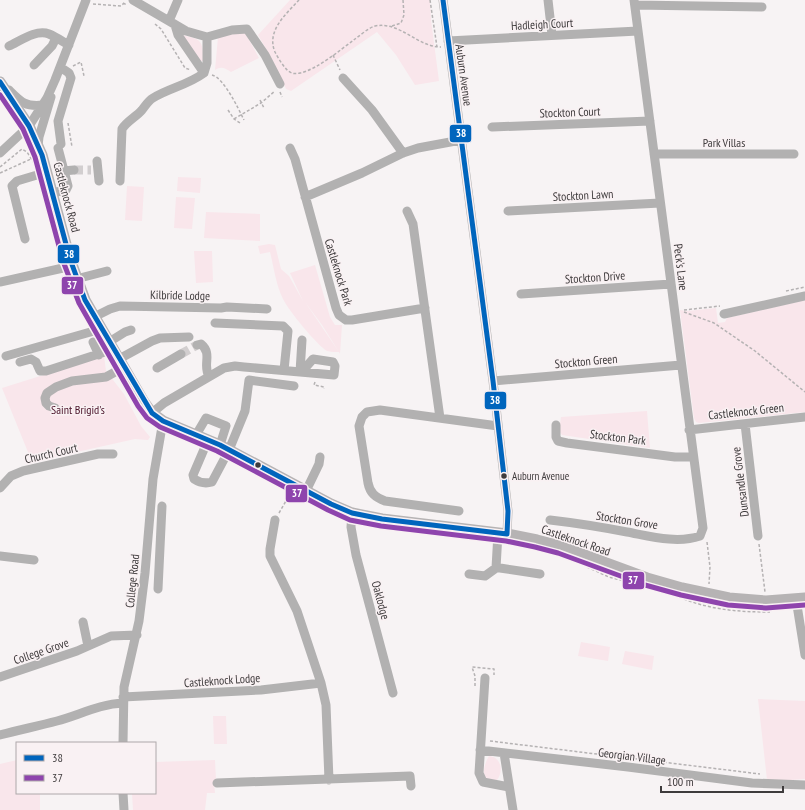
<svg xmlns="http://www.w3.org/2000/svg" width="805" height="810" viewBox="0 0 805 810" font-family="'PT Sans Narrow',sans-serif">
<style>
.green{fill:#f9e6eb;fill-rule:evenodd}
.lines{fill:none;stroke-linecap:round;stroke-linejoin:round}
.minor-tunnel{stroke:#d2cecf;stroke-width:9;stroke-dasharray:9 4.5;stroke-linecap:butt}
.path{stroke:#b5b2b3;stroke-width:1.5;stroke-dasharray:3 2;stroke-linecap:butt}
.minor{stroke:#b2b1b1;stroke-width:9}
.major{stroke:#b6b3b4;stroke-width:11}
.bus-1-casing{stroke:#f9f1f3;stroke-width:8}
.bus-2-casing{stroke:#f9f1f3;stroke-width:8}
.bus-1{stroke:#0065bd;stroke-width:5}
.bus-2{stroke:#8e44ad;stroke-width:5}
.bus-dot{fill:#3e3b3c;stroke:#f9f1f3;stroke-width:1.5}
.labels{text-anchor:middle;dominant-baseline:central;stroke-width:3;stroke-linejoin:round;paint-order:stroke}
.bus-label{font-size:11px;fill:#3e3b3c;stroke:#f9f1f3;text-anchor:start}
.street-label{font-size:12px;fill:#3e3b3c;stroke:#f9f1f3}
.park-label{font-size:12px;fill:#4b1329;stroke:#f9f1f3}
.line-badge{stroke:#f9f1f3;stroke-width:1.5}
.badge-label{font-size:11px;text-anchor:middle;font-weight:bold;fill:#fff}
</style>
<rect width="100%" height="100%" fill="#f7f3f4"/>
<path class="green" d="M290,0H430L431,20L439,81L415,85L396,55L377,32L291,91L286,89L273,61L258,35Z
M245,32L259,58L231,72C225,68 221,66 215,70L218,37Z
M182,35C202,40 202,39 204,61H199Z
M178,177L201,178L200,193L177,191Z
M127,186L144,187L142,221L125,220Z
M176,197L195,198L192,229L174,228Z
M206,212L260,214V241L204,238Z
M269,244L275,245L281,269L289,276L303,301L290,273L315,265L330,317L335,325H342L340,354L339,352C336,352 330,352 327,351C316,344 289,311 283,299C276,285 274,268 270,252L260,254L258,246ZM305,302L322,325L339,352Z
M194,251H212L213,282L196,283Z
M805,300V412L699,423L696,422L694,418L680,310L687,311L716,308L718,323L725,322L727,318Z
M104,356L106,371L124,394L141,426L150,437L148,440L135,439L32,462L2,388Z
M647,411L650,448L562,435L559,431L561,417Z
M581,642L610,647L608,661L578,656Z
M625,651L654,656L652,670L622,664Z
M758,699L805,701V779L790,780H767Z
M213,716H226L227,744H214Z
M489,756C501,757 504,771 497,780C479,783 483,766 489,756Z
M17,760V793H40V810H0V764Z
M215,760L216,780L214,782L215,793H207L205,810H133L132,793H155V762Z"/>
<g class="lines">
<path class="minor-tunnel" d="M74,170H91
M181,354L197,345"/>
<path class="path" d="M299,0C286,14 266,31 275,52C277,56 280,61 283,65C288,72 292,75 300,73C318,69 340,50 355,39C361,35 368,28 375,26C400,21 417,47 441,47
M430,0L437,47
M123,3L127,5
M93,4L121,6L124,3
M155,24L161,29L185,68L191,70
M392,26L401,23L404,15L403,0
M333,55L340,70
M73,66L81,62L84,76
M212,75C224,78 238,108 244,120
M280,92L282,97
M260,100L264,108
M228,110L234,119L240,123
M234,119L261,103L275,91
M68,123L72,147
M0,167L22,149L27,152L34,163
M0,173L31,159
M786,291L805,287
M684,310L720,306
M684,312L714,323L755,351L805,392
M315,382L314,385L324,387V389
M279,513L290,494
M707,542L710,567L709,584
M759,544L765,592
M587,567L609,577L628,582
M684,599C712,610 740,612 770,612
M475,686V676L472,667L494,669V675
M490,741L760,774"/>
<path class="minor" d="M133,0L169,21L178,0
M443,0L493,381L508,511L507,534
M548,0L552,35
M635,5L762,7
M169,21L186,31L207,37L232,30L247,29L265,55L280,84
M175,25L178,35L204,73L207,63V37
M448,41L638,31
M9,46C20,41 36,29 49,34C56,37 62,41 69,45
M34,65L52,46L56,38
M60,67L69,73L71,78L58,121L61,144
M343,78L372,110L403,153
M9,90C21,102 25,107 43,105
M492,127L650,121
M38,146L39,137L51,97
M290,148L295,159L336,308L339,315L346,320H352L425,308
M0,153L29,126L47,98L55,80L86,0
M654,154H794
M97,161L99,181
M63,171L74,170
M120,181L122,129C127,121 136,117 142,110C146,105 148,101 153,98C169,88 188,85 204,73
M52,193L66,190L68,186L58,148
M305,197L362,173L403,153L418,148L461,140
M407,211L413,224L440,418
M508,211L660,203
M25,239L12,186L17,181L47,172
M76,279L107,271
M0,282L72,266
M521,294L671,284
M724,314L805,296
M94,317L110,309L120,306L221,308L227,307L267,309
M215,323L283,326L288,331L284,370
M93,342L99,355
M109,342L125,332L131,330
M197,345L201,344C213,354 202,365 209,376
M6,356L101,329
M119,359L152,341L160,338L189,337
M20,362L31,359L36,362L40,371H46L114,349
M157,368L181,354
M300,372L302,340
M493,381L681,365
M55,408L49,406L46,403L45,398L47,393L56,387L72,381L106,377L124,367
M152,413L164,403L224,368L235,366L244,367L334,375L335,366L333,362L313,359L306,367V372
M745,424L758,536
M556,425V437L558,441L567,443L675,457H692
M689,430L805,417
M196,435L206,418L226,426L220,445
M208,440L193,475L194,479C200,483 205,484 212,482L229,450L245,411L249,380L294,386
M0,488L11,476L23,471L98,454H113
M306,491L319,464L320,457
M459,511L385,501C375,497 370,493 368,483L359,426L362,417L367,412L380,410L498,426
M352,513L351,527L356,555L393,693
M275,520L270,549V556L297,611L321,683L326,705L329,780
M550,520C576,523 601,527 627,532C649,536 677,544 700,536L703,528L634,0
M0,556L34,560
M496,568L498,533
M469,574L485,576L496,568H500L540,574
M158,589L162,506
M796,599L805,655
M83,622L88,646
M0,677L77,651L111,636L137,635
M485,678L479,773L483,782L509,787
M123,697L261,690L321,683
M0,735C19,730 38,726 57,721C79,715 100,704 123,703
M123,743L124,687L139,621L145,573L153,479L163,421
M480,750L628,767L752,783L805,785
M504,753L513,810
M217,783L410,776L411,786
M123,793L124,810"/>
<path class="major" d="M0,82L29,126L42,155L70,259L85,300L144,402L152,413L163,421L220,445L331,504L352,513L382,519L507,534L537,540L560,546L647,578L682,588L729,598L766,601L805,598"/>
<defs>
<path id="bus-1" d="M443,0L493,381L508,511L507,534
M0,82L29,126L42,155L70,259L85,300L152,413L163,421L220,445L331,504L352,513L382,519L507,534"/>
<path id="bus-2" d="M0,95L23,129L35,157L63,261L79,303L138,406L147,418L160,427L217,451L328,510L350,520L381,526L506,541L535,547L558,553L645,585L681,595L728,605L766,608L805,605"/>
</defs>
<use href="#bus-1" class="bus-1-casing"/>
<use href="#bus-2" class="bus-2-casing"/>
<use href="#bus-1" class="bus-1"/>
<use href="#bus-2" class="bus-2"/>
</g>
<g class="bus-dot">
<circle cx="258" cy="465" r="3.5"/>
<circle cx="504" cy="476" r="3.5"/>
</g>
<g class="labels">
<g class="bus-label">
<text x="512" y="476">Auburn Avenue</text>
</g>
<g class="street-label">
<text transform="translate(542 24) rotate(-3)">Hadleigh Court</text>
<text transform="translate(464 75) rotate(82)">Auburn Avenue</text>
<text transform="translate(570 112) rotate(-2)">Stockton Court</text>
<text x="724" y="142">Park Villas</text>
<text transform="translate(583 195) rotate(-3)">Stockton Lawn</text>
<text transform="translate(67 197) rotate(75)">Castleknock Road</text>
<text transform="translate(681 267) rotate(83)">Peck's Lane</text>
<text transform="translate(339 272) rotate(73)">Castleknock Park</text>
<text transform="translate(595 277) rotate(-4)">Stockton Drive</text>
<text transform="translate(180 295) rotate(1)">Kilbride Lodge</text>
<text transform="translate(586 361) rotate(-5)">Stockton Green</text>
<text transform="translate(746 411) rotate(-6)">Castleknock Green</text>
<text transform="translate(618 437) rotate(7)">Stockton Park</text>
<text transform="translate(51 453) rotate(-13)">Church Court</text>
<text transform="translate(740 482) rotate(-97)">Dunsandle Grove</text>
<text transform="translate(627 520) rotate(9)">Stockton Grove</text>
<text transform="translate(576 540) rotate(19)">Castleknock Road</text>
<text transform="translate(132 581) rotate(-84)">College Road</text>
<text transform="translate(381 600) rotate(75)">Oaklodge</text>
<text transform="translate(41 651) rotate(-19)">College Grove</text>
<text transform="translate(222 680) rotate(-4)">Castleknock Lodge</text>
<text transform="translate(632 756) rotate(7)">Georgian Village</text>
</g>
<g class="park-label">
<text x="78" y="409">Saint Brigid's</text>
</g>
</g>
<g class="line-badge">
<rect x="449" y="124" width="23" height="19" rx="4" fill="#0065bd"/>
<rect x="57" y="244" width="23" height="20" rx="4" fill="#0065bd"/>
<rect x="61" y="276" width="23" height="19" rx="4" fill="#8e44ad"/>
<rect x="484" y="391" width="23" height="19" rx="4" fill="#0065bd"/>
<rect x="285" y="484" width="23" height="19" rx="4" fill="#8e44ad"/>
<rect x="622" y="571" width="23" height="19" rx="4" fill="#8e44ad"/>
</g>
<g class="badge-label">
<text x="461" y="137">38</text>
<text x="69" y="258">38</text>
<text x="72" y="289">37</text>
<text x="495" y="404">38</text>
<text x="297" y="497">37</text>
<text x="633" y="584">37</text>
</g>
<rect x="16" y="742" width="140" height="52" fill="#f9f1f3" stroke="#aea8aa"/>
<rect x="24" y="755" width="20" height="6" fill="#0065bd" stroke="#aea8aa"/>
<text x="52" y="762" font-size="12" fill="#3e3b3c">38</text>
<rect x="24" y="775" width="20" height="6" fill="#8e44ad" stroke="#aea8aa"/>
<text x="52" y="782" font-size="12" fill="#3e3b3c">37</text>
<path d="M661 786v6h122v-6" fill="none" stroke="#3e3b3c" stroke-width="2"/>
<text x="667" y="786" font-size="12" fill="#3e3b3c" stroke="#f9f1f3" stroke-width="3" paint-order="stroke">100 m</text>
</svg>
